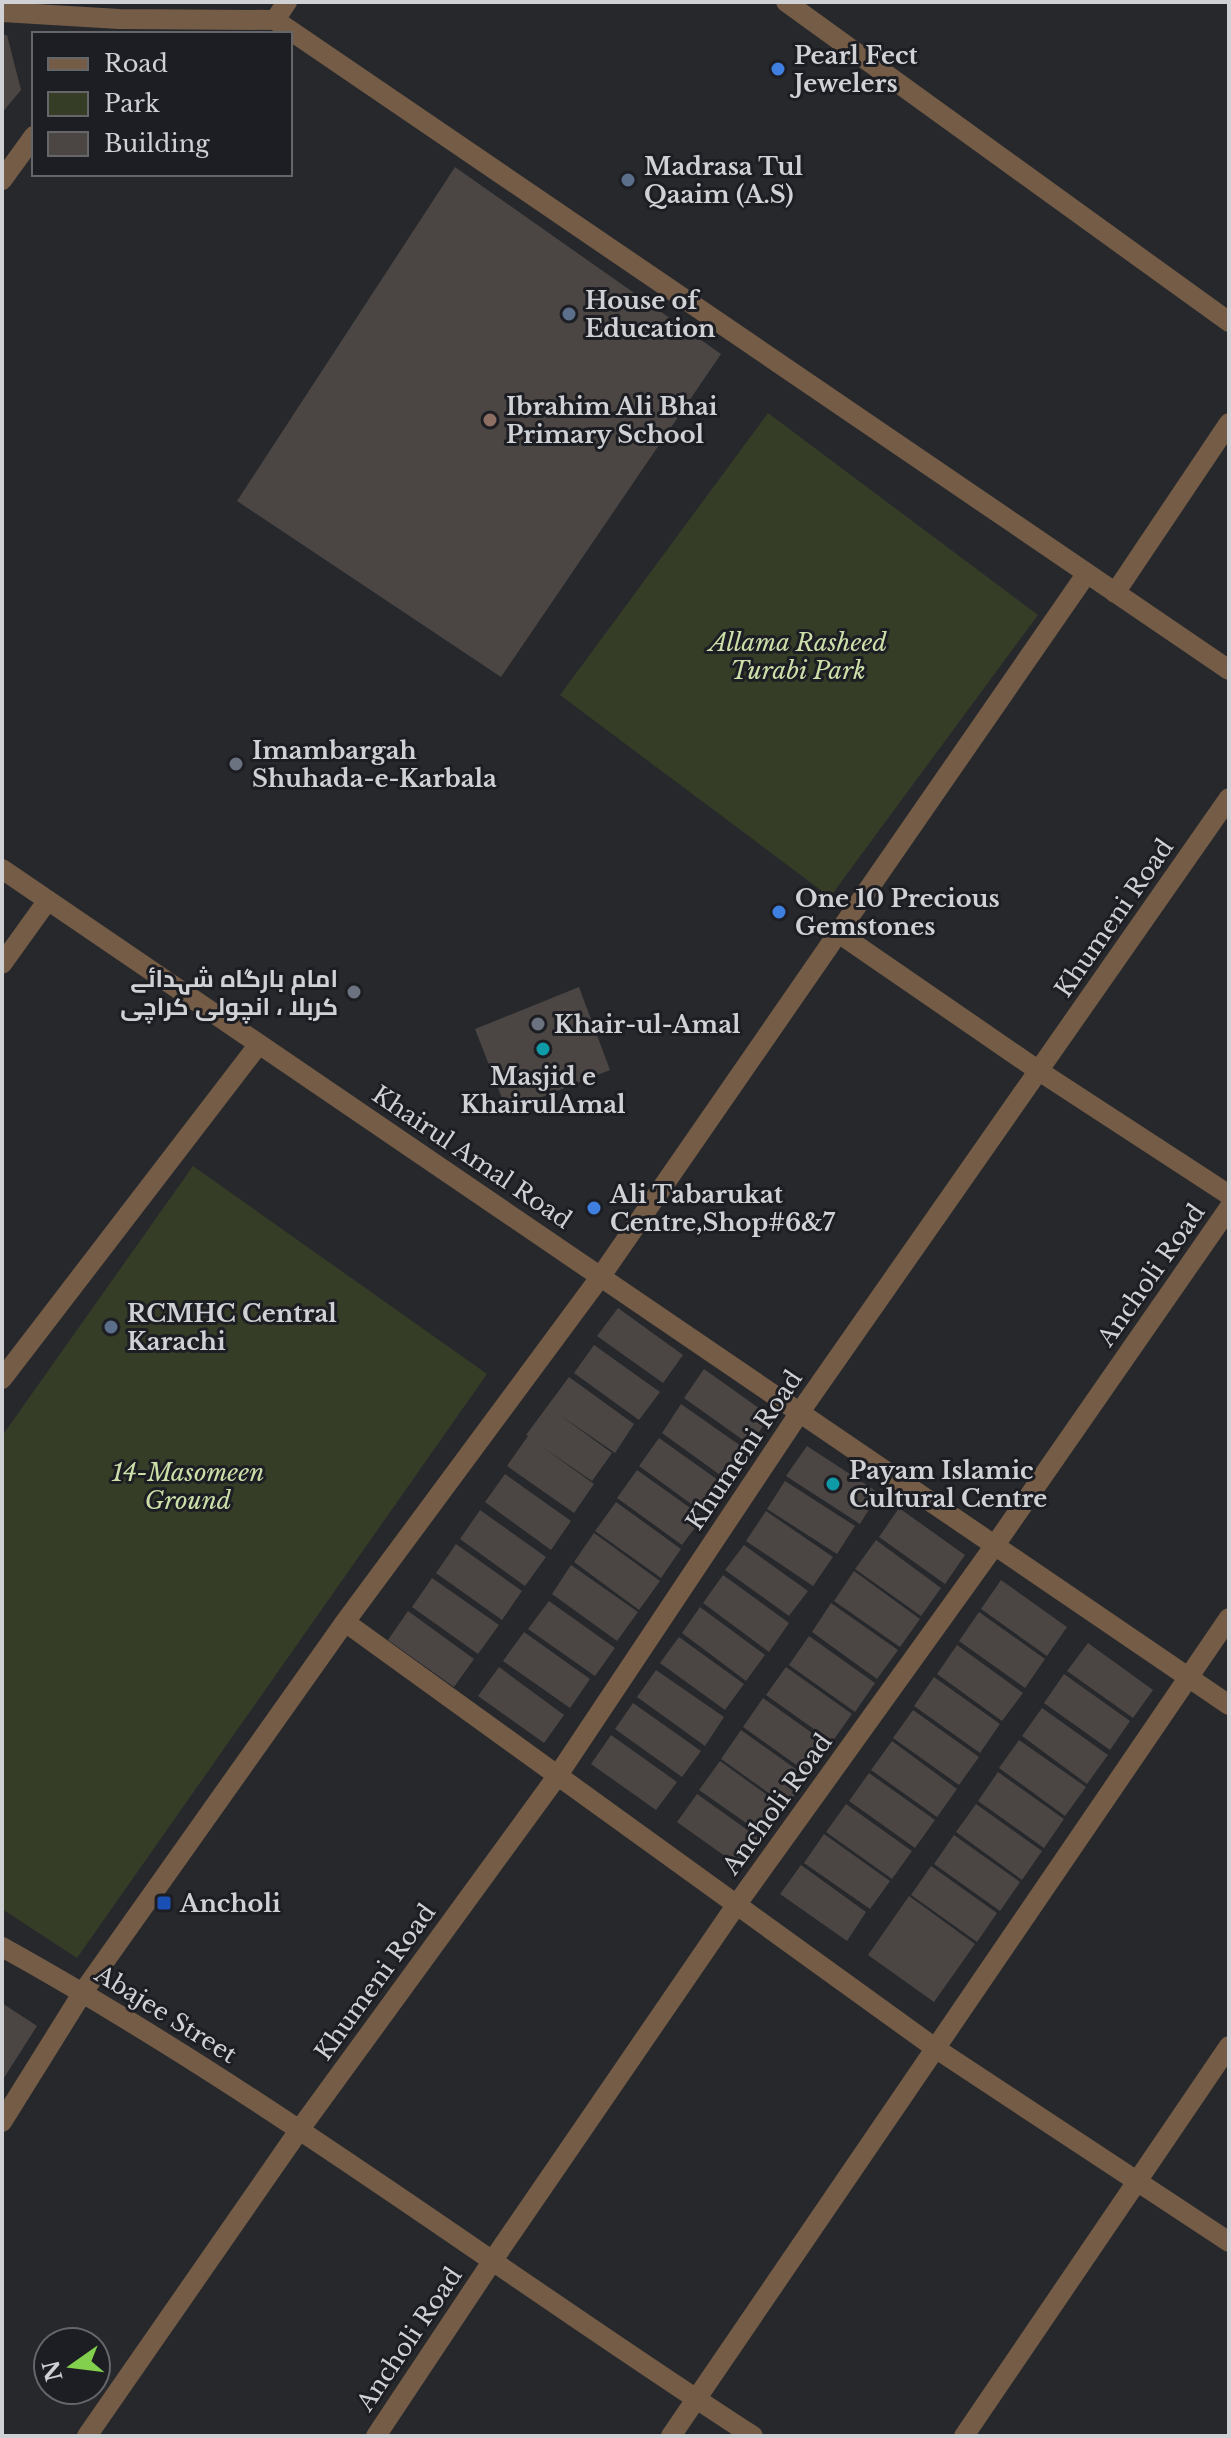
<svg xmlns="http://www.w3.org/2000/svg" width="1231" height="2438" viewBox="0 0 1231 2438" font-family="'Libre Baskerville',Cairo,serif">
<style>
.green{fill:#353d27}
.building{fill:#4b4643}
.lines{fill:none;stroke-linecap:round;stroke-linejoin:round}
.minor{stroke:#755c46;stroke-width:20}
.shop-dot{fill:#3f7fe0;stroke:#1d1e23;stroke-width:3}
.service-dot{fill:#5c6f8a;stroke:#1d1e23;stroke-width:3}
.education-dot{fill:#8d6e63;stroke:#1d1e23;stroke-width:3}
.worship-dot{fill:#6b7280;stroke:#1d1e23;stroke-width:3}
.culture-dot{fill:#0f9aa8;stroke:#1d1e23;stroke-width:3}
.transit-dot{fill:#1a4fb4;stroke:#1d1e23;stroke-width:3}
.labels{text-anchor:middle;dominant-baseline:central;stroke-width:6;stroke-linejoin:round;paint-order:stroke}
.poi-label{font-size:24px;font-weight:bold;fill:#d0d1d4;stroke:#1d1e23;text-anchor:start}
.park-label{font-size:24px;font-style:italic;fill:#ccdfa9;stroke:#1d1e23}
.street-label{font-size:24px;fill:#d0d1d4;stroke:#1d1e23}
</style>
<rect width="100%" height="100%" fill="#26282c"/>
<path class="green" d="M768,413L1038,615L830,897L560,695Z
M193,1166L487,1374L77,1958L2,1909V1436Z"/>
<path class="building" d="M2,35H7L21,90L2,113Z
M455,167L721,354L501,677L237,501Z
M579,987L610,1070L507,1111L475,1029Z
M618,1308L683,1355L663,1383L597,1336Z
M594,1345L660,1392L639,1420L574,1373Z
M704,1369L770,1416L750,1445L684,1398Z
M569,1377L634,1424L615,1453L557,1413L612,1453L592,1481L541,1446L594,1484L574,1513L507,1466L528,1436L526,1435Z
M681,1404L748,1451L727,1480L662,1433Z
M659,1438L725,1485L705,1514L639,1466Z
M807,1446L879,1493L860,1524L786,1476Z
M637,1470L703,1517L682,1545L617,1498Z
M505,1474L571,1521L551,1550L485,1502Z
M785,1481L855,1526L837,1554L767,1509Z
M616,1502L681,1549L661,1578L595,1531Z
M899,1508L965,1555L945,1584L879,1537Z
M480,1510L546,1557L525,1586L460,1539Z
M766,1511L833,1557L813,1586L746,1541Z
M594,1533L660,1581L639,1610L574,1562Z
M876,1540L941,1588L921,1616L855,1569Z
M456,1544L522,1591L502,1620L436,1573Z
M744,1545L808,1591L789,1616L725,1570Z
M571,1565L638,1612L617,1641L552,1594Z
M854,1571L920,1619L900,1647L834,1601Z
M723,1575L789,1623L769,1652L703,1603Z
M432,1578L499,1625L478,1654L412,1607Z
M1001,1580L1067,1627L1047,1656L981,1609Z
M549,1601L615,1648L595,1676L528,1629Z
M831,1603L898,1650L877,1679L812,1632Z
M700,1607L765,1655L746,1681L682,1633Z
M408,1611L474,1659L454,1687L388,1640Z
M979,1612L1045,1659L1025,1688L959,1641Z
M524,1632L590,1679L570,1708L503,1661Z
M809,1636L875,1683L855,1712L789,1665Z
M679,1637L744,1684L725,1710L660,1663Z
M1088,1643L1153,1690L1133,1718L1067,1671Z
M957,1645L1023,1693L1002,1721L937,1674Z
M499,1667L564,1715L544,1743L478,1696Z
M786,1667L852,1714L832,1742L766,1695Z
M656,1670L724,1717L705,1746L637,1697Z
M1064,1674L1130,1721L1110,1750L1044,1703Z
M934,1677L1000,1724L980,1753L914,1706Z
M763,1698L829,1745L809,1774L743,1727Z
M633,1703L701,1751L682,1777L615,1729Z
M1042,1708L1108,1755L1087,1784L1022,1736Z
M913,1710L979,1757L959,1785L893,1738Z
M741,1730L807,1777L787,1806L721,1759Z
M611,1735L677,1782L656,1810L591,1764Z
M1019,1740L1086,1787L1065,1816L999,1768Z
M892,1741L957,1789L937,1817L871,1770Z
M720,1761L785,1808L766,1837L699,1790Z
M998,1772L1064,1819L1044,1848L978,1801Z
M869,1773L935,1820L915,1848L849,1801Z
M697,1794L763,1841L743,1869L677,1822Z
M846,1804L912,1851L892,1879L826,1832Z
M976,1804L1042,1851L1022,1880L956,1832Z
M824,1834L890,1881L870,1909L804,1863Z
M954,1835L1020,1882L1000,1911L934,1864Z
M801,1865L866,1912L847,1941L780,1894Z
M931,1866L997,1913L977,1942L911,1895Z
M909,1896L975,1944L934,2002L868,1955Z
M2,2003L37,2026L2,2081Z"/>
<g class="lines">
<path class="minor" d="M786,2L1229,322
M2,12L119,19L275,20L287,2
M275,20L1229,670
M2,180L34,136
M1115,593L1229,423
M2,869L1229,1705
M837,932L1039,1071L1229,1195
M2,964L48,900
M2,1379L259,1044
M345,1622L935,2048L1229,2242
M2,1947C264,2092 502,2274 753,2436
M2,2122L83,1992L345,1622L601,1276L1087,573
M87,2436L300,2129L558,1775L800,1412L1229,798
M376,2436L493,2260L737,1904L995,1545L1229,1208
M671,2436L1229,1618
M964,2436L1229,2046"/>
</g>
<g class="shop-dot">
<circle cx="778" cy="69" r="8"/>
<circle cx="779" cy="912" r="8"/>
<circle cx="594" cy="1208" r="8"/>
</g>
<g class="service-dot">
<circle cx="628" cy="180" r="8"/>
<circle cx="569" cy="314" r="8"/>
<circle cx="111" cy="1327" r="8"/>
</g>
<circle class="education-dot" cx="490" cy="420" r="8"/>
<g class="worship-dot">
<circle cx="236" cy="764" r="8"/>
<circle cx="354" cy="992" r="8"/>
<circle cx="538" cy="1024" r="8"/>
</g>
<g class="culture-dot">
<circle cx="543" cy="1049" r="8"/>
<circle cx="833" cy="1484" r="8"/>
</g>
<rect class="transit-dot" x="156" y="1895" width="16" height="16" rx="4"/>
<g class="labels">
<g class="poi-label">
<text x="794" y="55">Pearl Fect<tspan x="794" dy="28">Jewelers</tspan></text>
<text x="644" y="166">Madrasa Tul<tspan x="644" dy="28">Qaaim (A.S)</tspan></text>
<text x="585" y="300">House of<tspan x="585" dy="28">Education</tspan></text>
<text x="506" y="406">Ibrahim Ali Bhai<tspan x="506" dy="28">Primary School</tspan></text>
<text x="252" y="750">Imambargah<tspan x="252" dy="28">Shuhada-e-Karbala</tspan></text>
<text x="795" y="898">One 10 Precious<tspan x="795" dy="28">Gemstones</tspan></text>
<text x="338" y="978" text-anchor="end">امام بارگاہ شہدائے<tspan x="338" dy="28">کربلا ، انچولی کراچی</tspan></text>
<text x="554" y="1024">Khair-ul-Amal</text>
<text x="543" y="1076" text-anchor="middle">Masjid e<tspan x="543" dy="28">KhairulAmal</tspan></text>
<text x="610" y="1194">Ali Tabarukat<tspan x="610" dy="28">Centre,Shop#6&amp;7</tspan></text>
<text x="127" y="1313">RCMHC Central<tspan x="127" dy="28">Karachi</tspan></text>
<text x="849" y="1470">Payam Islamic<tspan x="849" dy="28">Cultural Centre</tspan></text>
<text x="180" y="1903">Ancholi</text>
</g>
<g class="park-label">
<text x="798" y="642">Allama Rasheed<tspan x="798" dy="28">Turabi Park</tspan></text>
<text x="188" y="1472">14-Masomeen<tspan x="188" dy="28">Ground</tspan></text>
</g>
<g class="street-label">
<text transform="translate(1114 918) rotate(-55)">Khumeni Road</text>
<text transform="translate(472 1157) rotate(34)">Khairul Amal Road</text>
<text transform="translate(1151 1275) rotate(-55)">Ancholi Road</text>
<text transform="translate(744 1450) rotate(-56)">Khumeni Road</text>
<text transform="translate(777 1804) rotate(-54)">Ancholi Road</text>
<text transform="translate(375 1982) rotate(-54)">Khumeni Road</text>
<text transform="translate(166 2014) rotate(32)">Abajee Street</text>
<text transform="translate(409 2339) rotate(-56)">Ancholi Road</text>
</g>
</g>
<rect width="1231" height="2438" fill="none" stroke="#d0d1d4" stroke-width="8"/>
<rect x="32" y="32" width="260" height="144" fill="#1d1e23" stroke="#65666a" stroke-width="2"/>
<rect x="48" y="58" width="40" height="12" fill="#755c46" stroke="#65666a" stroke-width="2"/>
<text x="104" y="72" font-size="24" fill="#d0d1d4">Road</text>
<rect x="48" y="92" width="40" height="24" fill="#353d27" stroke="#65666a" stroke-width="2"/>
<text x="104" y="112" font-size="24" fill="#d0d1d4">Park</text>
<rect x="48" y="132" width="40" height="24" fill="#4b4643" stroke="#65666a" stroke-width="2"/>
<text x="104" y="152" font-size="24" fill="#d0d1d4">Building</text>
<g transform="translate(72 2366) rotate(256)"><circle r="38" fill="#1d1e23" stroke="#65666a" stroke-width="2"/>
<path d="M0-6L14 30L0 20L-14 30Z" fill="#83d04f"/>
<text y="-12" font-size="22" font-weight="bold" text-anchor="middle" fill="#d0d1d4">N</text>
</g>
</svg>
